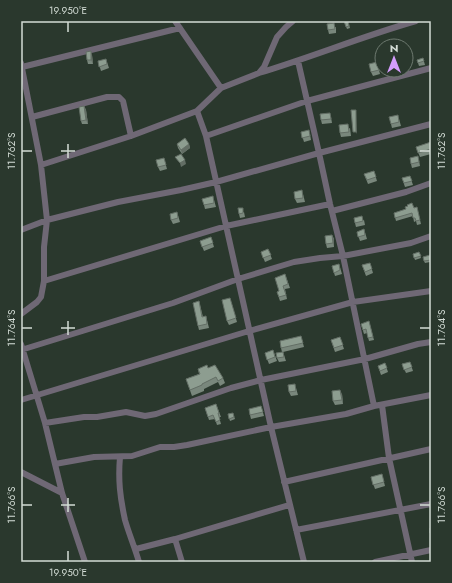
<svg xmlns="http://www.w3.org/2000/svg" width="452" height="583" viewBox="0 0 452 583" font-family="Jost,sans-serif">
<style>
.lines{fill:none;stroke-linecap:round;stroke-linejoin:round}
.minor{stroke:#6f6875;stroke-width:6}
.wall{fill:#79877c}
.shaded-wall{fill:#636e65}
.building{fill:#8d9d90;stroke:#636e65}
.ticks{fill:none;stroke:#d3dcd5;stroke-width:1.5}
.neatline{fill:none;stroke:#d3dcd5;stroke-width:1.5}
.ticks-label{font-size:10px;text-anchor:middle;fill:#d3dcd5}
</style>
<rect width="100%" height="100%" fill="#2a382d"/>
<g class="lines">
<path class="minor" d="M175,21L221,88
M298,61L319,153L431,124
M21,63L41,165L47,220L44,247V281L41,297L37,302L21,314
M22,67L180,28
M259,73C312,57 363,36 416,21
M197,111L206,136L271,427L346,414L374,406L431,395
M32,117L107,97H119L123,101L131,136
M206,136L307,101L431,68
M41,165L131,136L197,111L221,88L259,73L264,67L277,37L286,27L293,21
M332,211L406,192L431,183
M21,230L47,220L118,202L181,190L216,182L319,153L330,204L343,256L374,406
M44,281L226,226L330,204
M21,344L45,423L62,493L85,562
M21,350L173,303L238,279L294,262L320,258L343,256L411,243L431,236
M21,400L249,331L353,302L431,291
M382,405L389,458L412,562
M45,423L84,417H97L126,412L145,416L156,414L231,388L261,380L365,359L418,344L431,342
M120,457C118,480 120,497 125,520C129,534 135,548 139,562
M55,464L94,457L132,456L160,447H174L187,445L271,427L304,562
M21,472L62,493
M284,482L431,449
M296,530L431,504
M175,539L182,562
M136,549L175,539L289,505
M375,562L431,550"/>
</g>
<path class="wall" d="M344,21H348L350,28L347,29Z
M336,27V33L329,34L328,30Z
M92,55L93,64H88L87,60Z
M423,58L425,65L419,66L417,60Z
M106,59L109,68L101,71L98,61Z
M378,66L380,74L373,76L371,72Z
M84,106L86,110L88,124H82L81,121Z
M331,117L332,123L322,124L321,120Z
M399,119L401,126L392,128L391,124Z
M350,128L351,136L341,137L340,133Z
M301,132L310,134L311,140L304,142Z
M431,142V154L420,157L416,147Z
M177,144H189L190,148L182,154L178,148Z
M164,158L167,169L160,171L158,167Z
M419,160L420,166L412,168L411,164Z
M374,171L377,181L368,184L364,174Z
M410,176L413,185L405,187L402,178Z
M303,194L305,202L297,203L295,199Z
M214,200L216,207L205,209L204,205Z
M417,207L421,224L417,225L416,221L414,222L413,216L396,221L394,213L406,209Z
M177,212L180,222L173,224L171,220Z
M244,212L245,217L240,218L239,214Z
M364,220L365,225L356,227L355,223Z
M364,229L367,239L360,241L357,232Z
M332,235L334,239V247L327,248L326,244Z
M211,237L214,247L204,251L200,241Z
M268,249L272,259L265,262L261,252Z
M419,252L421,258L415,260L413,254Z
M431,257V266L430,262L425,263L424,261Z
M370,263L373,273L366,276L362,265Z
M339,264L342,274L335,276L332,266Z
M285,274L290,288L285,289L287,299L280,301L277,292L279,291Z
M230,298L237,322L229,325L227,321Z
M199,301L203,317L206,316L209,328L199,330L198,326Z
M361,324L370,325L374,340L369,341L367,333L364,334Z
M301,336L304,347L283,352L286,361L279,362L277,358L282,352L281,348Z
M340,337L344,349L335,352L331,340Z
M273,350L277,361L269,364L265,353Z
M410,362L413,371L406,373L402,364Z
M385,363L388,372L381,375L378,366Z
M208,368L223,378L225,383L220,386L218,382L204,389V391L192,396L186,379L199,374L198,369Z
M296,388L298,395L291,396L289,392Z
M342,394L343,404L335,405L333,401Z
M216,404L221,417H219L221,424L217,425L215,419L209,420L205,408Z
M261,406L264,416L251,419L250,415Z
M233,413L235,419L230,421L228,414Z
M382,474L385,486L375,489L371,477Z"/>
<path class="shaded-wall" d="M91,51L92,55L93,64L91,60Z
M84,106L86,110L88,124L86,120Z
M356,110V112L357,134L356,132Z
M189,144L190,148L182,154L181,150Z
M185,160L186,164L181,167L180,163Z
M332,235L334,239V247L333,243Z
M340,390L342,394L343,404L342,400Z"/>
<path class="building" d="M344,21H348L349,26L346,27Z
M334,23L335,29L328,30L327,24Z
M91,51V60H87L86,52Z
M423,58L424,61L418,63L417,60Z
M106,59L107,64L99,67L98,61Z
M377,62L379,70L371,72L369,64Z
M84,106L86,120L81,121L79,107Z
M351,110H356V132H353Z
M330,113L331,119L321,120L320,114Z
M398,115L399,122L391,124L389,117Z
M348,124L349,132L340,133L339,125Z
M309,130L310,136L302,138L301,132Z
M185,138L189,144L181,150L177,144Z
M431,142V149L418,153L416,147Z
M181,154L185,160L180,163L175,157Z
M418,156L419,162L411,164L410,158Z
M164,158L166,165L158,167L156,160Z
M374,171L376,177L367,180L364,174Z
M410,176L412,181L404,183L402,178Z
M302,190L303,198L295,199L294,192Z
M213,196L214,203L204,205L202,199Z
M412,203L414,208L417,207L420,220L416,221L415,218H413L412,213L395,218L394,213L406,209L405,207L408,206L407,205Z
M238,208H243V213L239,214Z
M177,212L178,218L171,220L170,214Z
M362,216L363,221L355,223L354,218Z
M364,229L365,235L358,237L357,232Z
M332,235L333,243L326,244L325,236Z
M211,237L213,243L202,247L200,241Z
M268,249L271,255L263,258L261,252Z
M419,252L421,256L414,258L413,254Z
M430,255L431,260L424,261L423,257Z
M370,263L372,269L365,272L362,265Z
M339,264L340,270L334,273L332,266Z
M285,274L288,284L283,286L286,295L279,297L277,292L279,291L275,278Z
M230,298L236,318L227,321L222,300Z
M199,301L202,317L206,316L207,324L198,326L193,303Z
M369,321L373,337L368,338L366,329L363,330L361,324Z
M301,336L303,343L281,348L280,341Z
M340,337L343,345L334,348L331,340Z
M273,350L275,357L267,360L265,353Z
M283,352L284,357L277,358L276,353Z
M410,362L412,367L404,370L402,364Z
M385,363L387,368L380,371L378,366Z
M207,365L208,368L215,365L223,378L218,381L216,377L202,384V385L190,390L186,379L200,374L198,369Z
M295,384L296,391L289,392L288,385Z
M340,390L342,400L333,401L332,391Z
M216,404L219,413H218L220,420L216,422L213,415L208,417L205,408Z
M261,406L263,412L250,415L249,409Z
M233,413L234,417L229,419L228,414Z
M382,474L384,482L373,485L371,477Z
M431,527V533H430V528Z"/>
<path class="ticks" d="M68,22V32M68,144V158M22,151H32M61,151H75M420,151H430M68,321V335M22,328H32M61,328H75M420,328H430M68,498V512M22,505H32M61,505H75M420,505H430M68,551V561"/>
<rect width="452" height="583" fill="none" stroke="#2a382d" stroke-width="44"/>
<g transform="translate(394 58)"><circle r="19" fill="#2a382d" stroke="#6e7a70"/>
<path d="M0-3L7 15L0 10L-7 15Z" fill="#d49cfc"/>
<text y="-6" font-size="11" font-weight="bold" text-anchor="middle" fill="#d3dcd5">N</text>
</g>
<rect x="22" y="22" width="408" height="539" class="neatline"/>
<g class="ticks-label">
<text x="68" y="14">19.950°E</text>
<text transform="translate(11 151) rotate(-90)" y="4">11.762°S</text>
<text transform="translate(441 151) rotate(-90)" y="4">11.762°S</text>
<text transform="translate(11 328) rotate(-90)" y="4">11.764°S</text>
<text transform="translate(441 328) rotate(-90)" y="4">11.764°S</text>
<text transform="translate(11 505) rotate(-90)" y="4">11.766°S</text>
<text transform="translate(441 505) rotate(-90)" y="4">11.766°S</text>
<text x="68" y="576">19.950°E</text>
</g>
</svg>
